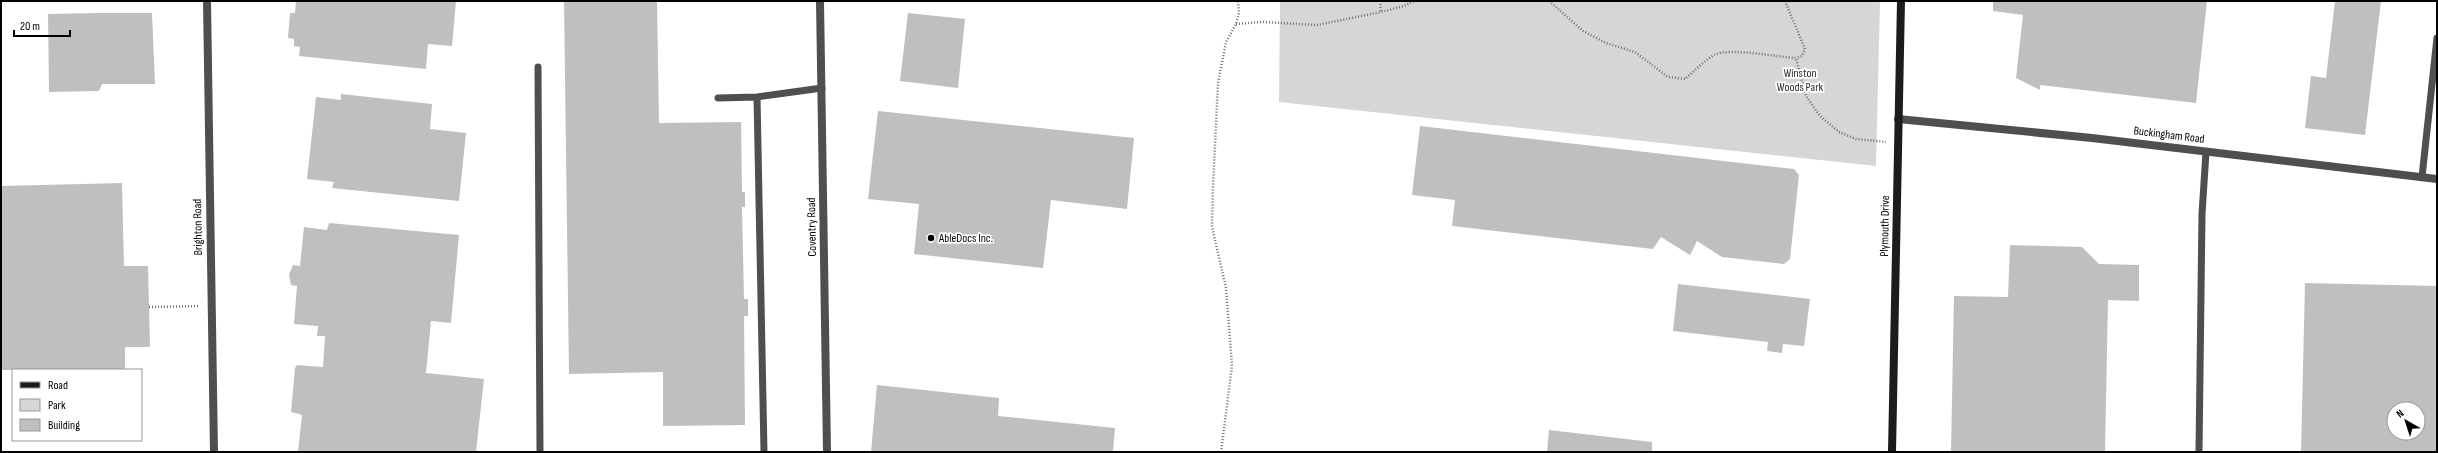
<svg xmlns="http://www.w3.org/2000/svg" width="2438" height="453" viewBox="0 0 2438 453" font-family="'Sofia Sans Condensed',sans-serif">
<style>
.green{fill:#d6d6d6}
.building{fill:#bfbfbf;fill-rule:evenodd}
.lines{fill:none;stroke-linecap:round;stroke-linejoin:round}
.path{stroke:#717171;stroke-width:2.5;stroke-dasharray:1 2;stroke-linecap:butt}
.lane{stroke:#4f4f4f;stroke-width:7}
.street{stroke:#4f4f4f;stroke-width:8}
.secondary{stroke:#1c1c1c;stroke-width:8}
.poi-dot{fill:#000;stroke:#fff;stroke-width:1.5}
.labels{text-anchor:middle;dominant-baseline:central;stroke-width:3.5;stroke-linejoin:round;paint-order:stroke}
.park-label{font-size:12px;fill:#2d2d2d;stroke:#fff}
.street-label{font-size:12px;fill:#000;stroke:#fff}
.poi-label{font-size:12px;fill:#000;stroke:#fff;text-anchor:start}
</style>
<rect width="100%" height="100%" fill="#fff"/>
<path class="green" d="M1280,1H1880L1876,166L1279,102Z"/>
<path class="building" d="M296,1H456L452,46L428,44L426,69L299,56L300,47L294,46V39L288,38L290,13H295Z
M564,1H657L659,123L741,122L742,192H745V207H742L744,299H748V316H744L745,425L663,426V372L569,374Z
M1993,1H2207L2196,103L2040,85V90L2016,78L2023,15L1993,11Z
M2335,1H2381L2365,135L2305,128L2311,76L2326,78Z
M98,13H152L155,84H102L99,91L49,92L48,14Z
M908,13L965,19L958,88L900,81Z
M341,94L432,104L430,129L466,133L459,201L332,188L334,182L307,179L316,97L341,100Z
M878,111L1134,138L1127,209L1051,200L1043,268L914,254L919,204L868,199Z
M1420,126L1794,169L1799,175L1790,259L1784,264L1722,257L1697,241L1690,255L1661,237L1653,249L1452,226L1455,200L1412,195Z
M122,183L124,266H148L150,347H125V370H1V186Z
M329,223L459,235L451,323L431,321L426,373L484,379L476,452H298L302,415L291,412L295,368L297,365L323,367L325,336H317L318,326L294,324L297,286L291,285L289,274L293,265L300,266L304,227L327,230Z
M2010,245L2082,247L2099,264L2139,265V301L2108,300L2105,452H1951L1954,296L2008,297Z
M2305,283L2437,286V452H2301ZM2394,409H2418V433H2394Z
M1678,284L1810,299L1804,346L1783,344L1782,353L1767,351L1768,342L1673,331Z
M877,385L999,398L998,416L1115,428L1113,452H871Z
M1549,430L1652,442V452H1547Z"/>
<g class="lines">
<path class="path" d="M1380,1L1381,12
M1549,1L1583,31L1606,43L1635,52L1668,77L1685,79C1694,71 1704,61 1714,55C1729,47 1777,57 1796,58L1806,96L1820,116L1839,132L1856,139L1886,142
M1785,1L1805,49L1802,56L1796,58
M1236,24L1262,22L1317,25L1381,12L1404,6L1414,1
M149,307L199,306
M1221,452L1232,366L1226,288L1212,227L1213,187L1218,83L1226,42L1236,24L1239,13L1238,1"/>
<path class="lane" d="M538,67L540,452
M757,97L764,452
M718,98L757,97L822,88
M2422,177L2437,38
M2199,452L2202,214L2206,152"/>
<path class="street" d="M207,1L214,452
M820,1L827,452
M1898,119L2092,138L2437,179"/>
<path class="secondary" d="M1892,452L1901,1"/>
</g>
<circle class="poi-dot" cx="931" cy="238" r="4"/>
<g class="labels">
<g class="park-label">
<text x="1800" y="73">Winston<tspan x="1800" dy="14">Woods Park</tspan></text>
</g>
<g class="street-label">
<text transform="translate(2169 135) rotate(7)">Buckingham Road</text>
<text transform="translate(1885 226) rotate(-89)">Plymouth Drive</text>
<text transform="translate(198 227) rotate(-91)">Brighton Road</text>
<text transform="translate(812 227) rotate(-91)">Coventry Road</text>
</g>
<g class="poi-label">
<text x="939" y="238">AbleDocs Inc.</text>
</g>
</g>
<rect width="2438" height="453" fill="none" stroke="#000000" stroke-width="4"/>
<rect x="12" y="369" width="130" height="72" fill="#ffffff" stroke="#999999"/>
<rect x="20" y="382" width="20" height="6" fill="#1c1c1c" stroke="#999999"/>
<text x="48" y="389" font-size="12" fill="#000000">Road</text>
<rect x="20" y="399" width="20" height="12" fill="#d6d6d6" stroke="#999999"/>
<text x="48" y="409" font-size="12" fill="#000000">Park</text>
<rect x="20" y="419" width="20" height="12" fill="#bfbfbf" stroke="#999999"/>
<text x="48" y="429" font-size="12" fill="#000000">Building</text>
<g transform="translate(2406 421) rotate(321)"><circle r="19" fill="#ffffff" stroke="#999999"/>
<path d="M0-3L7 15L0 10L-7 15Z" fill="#000000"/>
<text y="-6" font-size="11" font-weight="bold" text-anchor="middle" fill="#000000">N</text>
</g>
<path d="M14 30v6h56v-6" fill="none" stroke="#000000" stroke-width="2"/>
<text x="20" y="30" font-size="12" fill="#000000" stroke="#ffffff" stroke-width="3" paint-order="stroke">20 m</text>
</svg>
